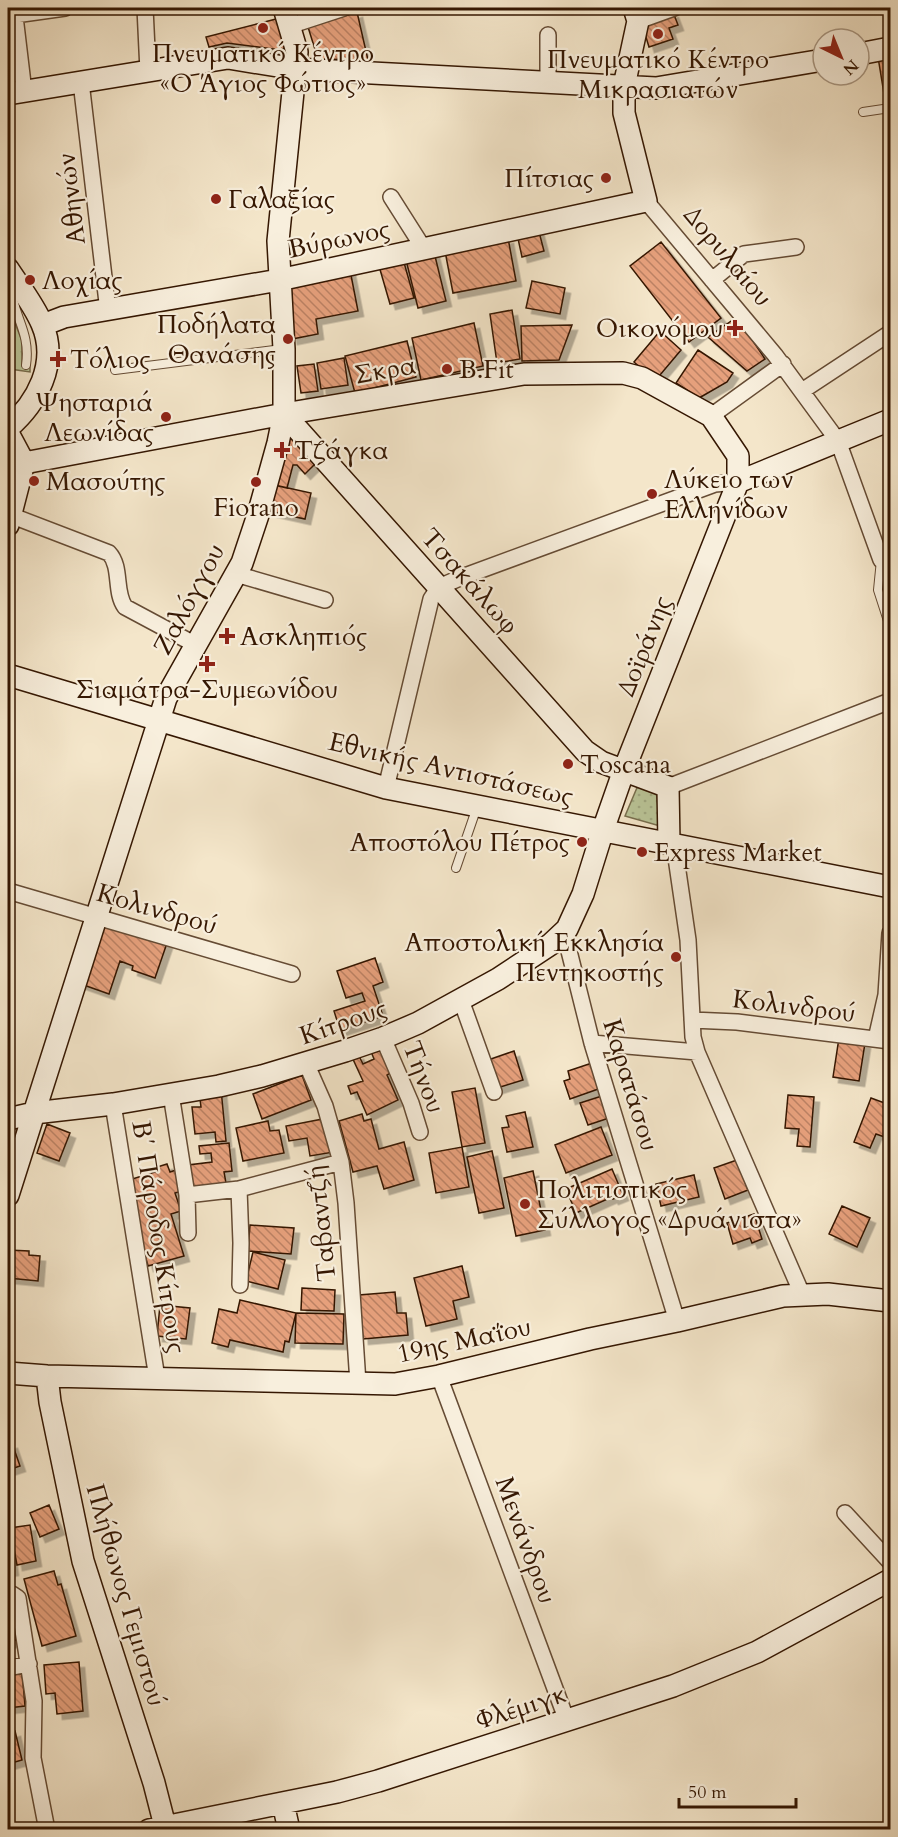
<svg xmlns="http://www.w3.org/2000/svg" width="898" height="1837" viewBox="0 0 898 1837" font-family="Cardo,serif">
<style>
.grass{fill:url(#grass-tufts);stroke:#786e4d;stroke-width:1.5}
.park{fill:url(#park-dots);stroke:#786e4d;stroke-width:1.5}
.building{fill:url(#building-back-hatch);stroke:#351702;stroke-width:1.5;filter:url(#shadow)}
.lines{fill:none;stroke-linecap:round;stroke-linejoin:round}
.lane-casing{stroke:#654b34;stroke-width:10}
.street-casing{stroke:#654b34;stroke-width:18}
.secondary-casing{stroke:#351702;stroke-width:24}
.lane{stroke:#f8efdd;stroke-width:8}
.street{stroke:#f8efdd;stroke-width:15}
.secondary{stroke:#f8efdd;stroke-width:21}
.poi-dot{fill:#8f2418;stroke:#f8efdd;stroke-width:2}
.labels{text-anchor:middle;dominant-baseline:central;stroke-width:4.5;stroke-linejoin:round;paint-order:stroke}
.poi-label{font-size:26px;fill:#351702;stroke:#f8efdd;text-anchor:start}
.street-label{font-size:26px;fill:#351702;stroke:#f8efdd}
</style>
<defs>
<pattern id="grass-tufts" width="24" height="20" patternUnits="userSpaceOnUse" patternTransform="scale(1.5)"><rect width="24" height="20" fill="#bac598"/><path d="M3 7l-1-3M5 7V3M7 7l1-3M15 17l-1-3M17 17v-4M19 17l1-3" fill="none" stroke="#a0a881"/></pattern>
<pattern id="park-dots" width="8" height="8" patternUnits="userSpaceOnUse" patternTransform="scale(1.5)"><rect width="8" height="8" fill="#bac598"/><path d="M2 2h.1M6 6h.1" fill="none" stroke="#a0a881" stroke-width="1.8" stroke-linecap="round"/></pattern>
<pattern id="building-back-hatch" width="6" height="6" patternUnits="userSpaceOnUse" patternTransform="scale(1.5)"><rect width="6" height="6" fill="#e6a07c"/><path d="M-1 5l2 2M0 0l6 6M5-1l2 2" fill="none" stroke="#bb8163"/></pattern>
<filter id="shadow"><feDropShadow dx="5.5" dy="5.5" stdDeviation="0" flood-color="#0004"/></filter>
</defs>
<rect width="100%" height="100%" fill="#f4e6ca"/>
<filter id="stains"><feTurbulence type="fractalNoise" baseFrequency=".00333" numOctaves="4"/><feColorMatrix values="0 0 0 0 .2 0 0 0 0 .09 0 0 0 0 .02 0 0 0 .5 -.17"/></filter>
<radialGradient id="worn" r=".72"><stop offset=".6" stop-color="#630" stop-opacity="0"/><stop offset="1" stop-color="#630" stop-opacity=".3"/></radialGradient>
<path class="grass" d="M13,318L22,341V366L30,367V372L10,369L11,363L8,354V322Z"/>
<path class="park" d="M639,783L656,789L660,826L625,816Z"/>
<path class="building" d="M357,12L368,60L318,59L308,27Z
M673,12L678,25L669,28L673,39L649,47L642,24Z
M280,18L285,48L281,50L227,43L209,47L206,37Z
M890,54V105L886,106L878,57Z
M538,228L544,251L522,257L517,234Z
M508,238L516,281L453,293L445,251Z
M661,242L721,318L689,342L630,266Z
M434,252L446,301L418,308L406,260Z
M403,259L414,298L390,304L379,266Z
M350,270L358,311L316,319L318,334L292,339L281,284Z
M532,281L565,288L560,314L526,308Z
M512,310L520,359L497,363L490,314Z
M737,317L765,359L747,371L708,337Z
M474,323L483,366L421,380L412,338Z
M572,325L559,360L522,361L521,326Z
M660,331L681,350L655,381L634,362Z
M407,341L416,377L355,393L345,356Z
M698,350L733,373L727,382L699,398L676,383Z
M344,358L348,385L321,389L317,363Z
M314,364L318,391L301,393L297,366Z
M294,435L318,461L305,474L297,465H293L287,488L270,484L281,436Z
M270,484L311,493L305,519L264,510Z
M100,920L167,943L155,978L132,970L133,966L120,961L109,994L78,983Z
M375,958L383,982L373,986L383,1016L340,1030L334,1011L365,1001L362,993L346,998L337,971Z
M839,1038L865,1043L859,1081L833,1077Z
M380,1045L392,1072L387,1075L398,1100L367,1115L357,1092L351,1094L348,1086L363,1081L352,1057L358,1054L363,1064L374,1059L370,1049Z
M514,1051L523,1080L497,1088L488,1060Z
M595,1062L604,1087L570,1099L564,1081L570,1079L568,1071Z
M302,1075L311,1100L262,1119L253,1094Z
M475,1088L485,1143L462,1147L452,1092Z
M221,1089L226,1141L216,1142L215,1132L195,1134L192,1107H201L199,1091Z
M605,1095L612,1117L588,1125L580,1103Z
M788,1095L814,1097L810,1147L797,1146L799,1129L785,1128Z
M871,1098L890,1105V1139L876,1134L870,1148L854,1142Z
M525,1112L533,1147L507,1152L502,1128L509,1127L506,1116Z
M362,1114L364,1121L371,1119L379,1149L404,1142L414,1180L384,1189L377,1166L353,1172L339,1121Z
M328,1118L334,1152L310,1156L307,1138L289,1141L286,1126Z
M268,1121L270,1131L279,1130L284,1153L243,1161L236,1128Z
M47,1124L70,1133L59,1161L37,1153Z
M601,1127L612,1155L566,1173L555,1145Z
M229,1143L232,1171L224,1172L226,1183L190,1187L188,1165L212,1162L211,1153L200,1154L199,1146Z
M462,1147L469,1187L436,1193L429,1153Z
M492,1151L504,1208L479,1213L467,1157Z
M737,1160L748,1190L725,1199L714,1168Z
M167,1164L170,1172L176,1170L182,1191L175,1193L181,1211L171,1214L184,1256L148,1266L134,1218L139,1217L129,1180L155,1172L154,1168Z
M612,1169L623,1195L613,1199L612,1197L576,1213L566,1189Z
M533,1171L545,1230L516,1236L504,1178Z
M694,1175L699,1197L661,1206L656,1184Z
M842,1206L870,1218L857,1247L829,1234Z
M754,1214L762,1239L752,1243L750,1238L733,1244L727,1223Z
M250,1225L294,1228L291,1254L248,1251Z
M8,1250L29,1251V1255L40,1256L38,1281L8,1278Z
M253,1252L285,1260L278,1289L246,1281Z
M462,1266L469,1297L453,1301L457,1319L426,1326L414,1278Z
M302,1288L335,1290L334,1311L301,1310Z
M395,1292L397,1313H406L408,1335L363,1339L359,1295Z
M240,1300L296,1313L289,1342L285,1341L283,1352L230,1340L228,1347L212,1343L219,1309L237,1313Z
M160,1305L190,1308L186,1339L157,1336Z
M296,1313L344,1314L343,1344L295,1343Z
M12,1443L20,1466L8,1470V1444Z
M49,1505L59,1529L40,1537L30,1513Z
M30,1525L36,1561L17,1565L10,1528Z
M8,1536L13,1570L8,1571Z
M54,1571L58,1585L61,1584L76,1636L42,1646L24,1579Z
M14,1616L21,1638L8,1643V1618Z
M79,1662L83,1711L57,1714L55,1693L46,1694L44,1665Z
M22,1670L25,1706L8,1708V1671Z
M15,1731L22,1760L8,1764V1733Z"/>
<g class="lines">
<defs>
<path id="lane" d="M863,112L890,108
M13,285L11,287C13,316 31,332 26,365
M115,370L282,349
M881,560L878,590L889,624
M456,868L477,807"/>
<path id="street" d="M14,8L24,92
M145,8L148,71
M15,15L65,8
M638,21L674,8
M289,26L344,8
M81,82L108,311
M548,82V35
M391,197L424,249
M646,201L775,355L838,441L881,560
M712,280L744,254L796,247
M802,391L890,333
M711,416L783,364
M10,515L109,553C122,567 114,592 125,607L196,645
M236,574L325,600
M668,787L890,701
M386,788L431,599L439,587L462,577L715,484L738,482
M674,844L688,940L693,1037L697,1052L802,1294
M8,891L292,974
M567,929V943L592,1043L677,1321
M461,1000L494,1092
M692,1020L737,1022L890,1041
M383,1038L411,1103L420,1132
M876,1039L886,995L890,933
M592,1043L697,1052
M306,1063L325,1106L341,1162L346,1203L358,1383
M171,1094L187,1195L188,1233
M113,1104L157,1378
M239,1189L241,1243L240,1285
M187,1195L239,1189L341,1162
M439,1376L567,1721
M845,1513L890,1562
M8,1595L12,1594L18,1598L34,1701L33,1758L47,1830
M8,1668L29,1664"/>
<path id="secondary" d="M859,54L890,48
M8,94L228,58L296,69L656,88L823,60
M8,269C19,286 34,305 42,324C59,363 37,403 8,428
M43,325L64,317L279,280L646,201L624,113V86L638,21L634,8
M284,414L585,751L601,762L668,787L669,843
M8,433L24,463L8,525
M738,482L890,420
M8,675L386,788L890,887
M8,1119L34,1113L113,1104L219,1086L262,1076L345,1051L383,1038L418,1023L498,979L551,944L567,929L583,894L603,830L624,770L738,482V456L711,416L642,378L623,373L524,374L284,414L24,463
M8,1195L166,698L242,563L258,515L278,443L284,414V349L278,241L297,52L284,8
M8,1373L47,1376L395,1384L439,1376L590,1339L677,1321L783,1296L828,1294L890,1301
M47,1376L50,1402L83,1561L154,1783L165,1826
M283,1803L289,1830
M149,1830L337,1792L378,1781L673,1686L757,1652L890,1580"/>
</defs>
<use href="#lane" class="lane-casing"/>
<use href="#street" class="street-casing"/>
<use href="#secondary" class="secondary-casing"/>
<use href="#lane" class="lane"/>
<use href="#street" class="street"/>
<use href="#secondary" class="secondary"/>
</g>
<g class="poi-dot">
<circle cx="263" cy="28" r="6"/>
<circle cx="658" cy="34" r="6"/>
<circle cx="606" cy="178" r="6"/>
<circle cx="216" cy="199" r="6"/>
<circle cx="30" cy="280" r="6"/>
<path d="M732 319h6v6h6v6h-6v6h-6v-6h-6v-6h6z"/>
<circle cx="288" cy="339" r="6"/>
<path d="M55 350h6v6h6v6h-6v6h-6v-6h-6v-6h6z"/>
<circle cx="447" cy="369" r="6"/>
<circle cx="166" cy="417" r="6"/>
<path d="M279 441h6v6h6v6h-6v6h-6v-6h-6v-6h6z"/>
<circle cx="34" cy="481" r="6"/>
<circle cx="256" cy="482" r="6"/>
<circle cx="652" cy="494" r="6"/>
<path d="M224 627h6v6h6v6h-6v6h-6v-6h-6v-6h6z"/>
<path d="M204 655h6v6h6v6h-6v6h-6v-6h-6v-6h6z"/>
<circle cx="568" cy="764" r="6"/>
<circle cx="582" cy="842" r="6"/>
<circle cx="642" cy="852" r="6"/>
<circle cx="676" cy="957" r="6"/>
<circle cx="525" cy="1204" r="6"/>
</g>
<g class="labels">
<g class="poi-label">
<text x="263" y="53" text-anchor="middle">Πνευματικό Κέντρο<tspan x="263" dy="30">«Ο Άγιος Φώτιος»</tspan></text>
<text x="658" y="59" text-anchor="middle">Πνευματικό Κέντρο<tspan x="658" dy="30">Μικρασιατών</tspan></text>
<text x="594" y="178" text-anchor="end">Πίτσιας</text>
<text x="228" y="199">Γαλαξίας</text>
<text x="42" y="280">Λοχίας</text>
<text x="276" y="324" text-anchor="end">Ποδήλατα<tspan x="276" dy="30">Θανάσης</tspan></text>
<text x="723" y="328" text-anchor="end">Οικονόμου</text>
<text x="70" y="359">Τόλιος</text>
<text x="459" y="369">B.Fit</text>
<text x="154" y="402" text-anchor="end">Ψησταριά<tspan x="154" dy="30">Λεωνίδας</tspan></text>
<text x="294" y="450">Τζάγκα</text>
<text x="664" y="479">Λύκειο των<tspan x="664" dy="30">Ελληνίδων</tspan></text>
<text x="46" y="481">Μασούτης</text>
<text x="256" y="507" text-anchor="middle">Fiorano</text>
<text x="240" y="636">Ασκληπιός</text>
<text x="207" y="689" text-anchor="middle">Σιαμάτρα-Συμεωνίδου</text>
<text x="580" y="764">Toscana</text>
<text x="570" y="842" text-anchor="end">Αποστόλου Πέτρος</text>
<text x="654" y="852">Express Market</text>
<text x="664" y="942" text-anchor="end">Αποστολική Εκκλησία<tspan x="664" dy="30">Πεντηκοστής</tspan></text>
<text x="537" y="1189">Πολιτιστικός<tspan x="537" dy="30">Σύλλογος «Δρυάνιστα»</tspan></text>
</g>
<g class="street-label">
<text transform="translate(71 199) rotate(-97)">Αθηνών</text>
<text transform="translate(339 239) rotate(-12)">Βύρωνος</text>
<text transform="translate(728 256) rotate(50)">Δορυλαίου</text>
<text transform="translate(385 370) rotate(-10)">Σκρα</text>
<text transform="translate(470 581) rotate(48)">Τσακάλωφ</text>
<text transform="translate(189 599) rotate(-62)">Ζαλόγγου</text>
<text transform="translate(644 646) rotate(-68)">Δοϊράνης</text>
<text transform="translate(451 769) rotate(13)">Εθνικής Αντιστάσεως</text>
<text transform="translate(157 909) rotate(16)">Κολινδρού</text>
<text transform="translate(794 1006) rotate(7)">Κολινδρού</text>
<text transform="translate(343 1022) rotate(-19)">Κίτρους</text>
<text transform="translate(424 1077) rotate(69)">Τήνου</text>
<text transform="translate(631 1085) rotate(73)">Καρατάσου</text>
<text transform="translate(321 1223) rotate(-96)">Ταβαντζή</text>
<text transform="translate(159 1237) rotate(81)">Β΄ Πάροδος Κίτρους</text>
<text transform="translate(464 1340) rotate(-12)">19ης Μαΐου</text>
<text transform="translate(526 1540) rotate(70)">Μενάνδρου</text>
<text transform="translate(126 1595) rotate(74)">Πλήθωνος Γεμιστού</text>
<text transform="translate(521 1707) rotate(-18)">Φλέμιγκ</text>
</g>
</g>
<rect width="898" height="1837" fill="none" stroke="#f4e6ca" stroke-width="30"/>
<rect x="9" y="9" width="880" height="1819" fill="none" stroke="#351702" stroke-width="3"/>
<rect x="15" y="15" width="868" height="1807" fill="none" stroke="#351702" stroke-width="1.5"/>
<g transform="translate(841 57) rotate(137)"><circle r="28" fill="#f8efdd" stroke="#aa9985" stroke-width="1.5"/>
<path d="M0-4.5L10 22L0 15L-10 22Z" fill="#8f2418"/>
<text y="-9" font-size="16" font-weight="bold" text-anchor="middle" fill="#351702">N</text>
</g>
<path d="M679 1798v9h117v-9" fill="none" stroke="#351702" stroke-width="3"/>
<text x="688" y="1798" font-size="18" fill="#351702" stroke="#f8efdd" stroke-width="4.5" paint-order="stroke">50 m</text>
<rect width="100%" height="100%" filter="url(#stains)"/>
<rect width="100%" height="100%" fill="url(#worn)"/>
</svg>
